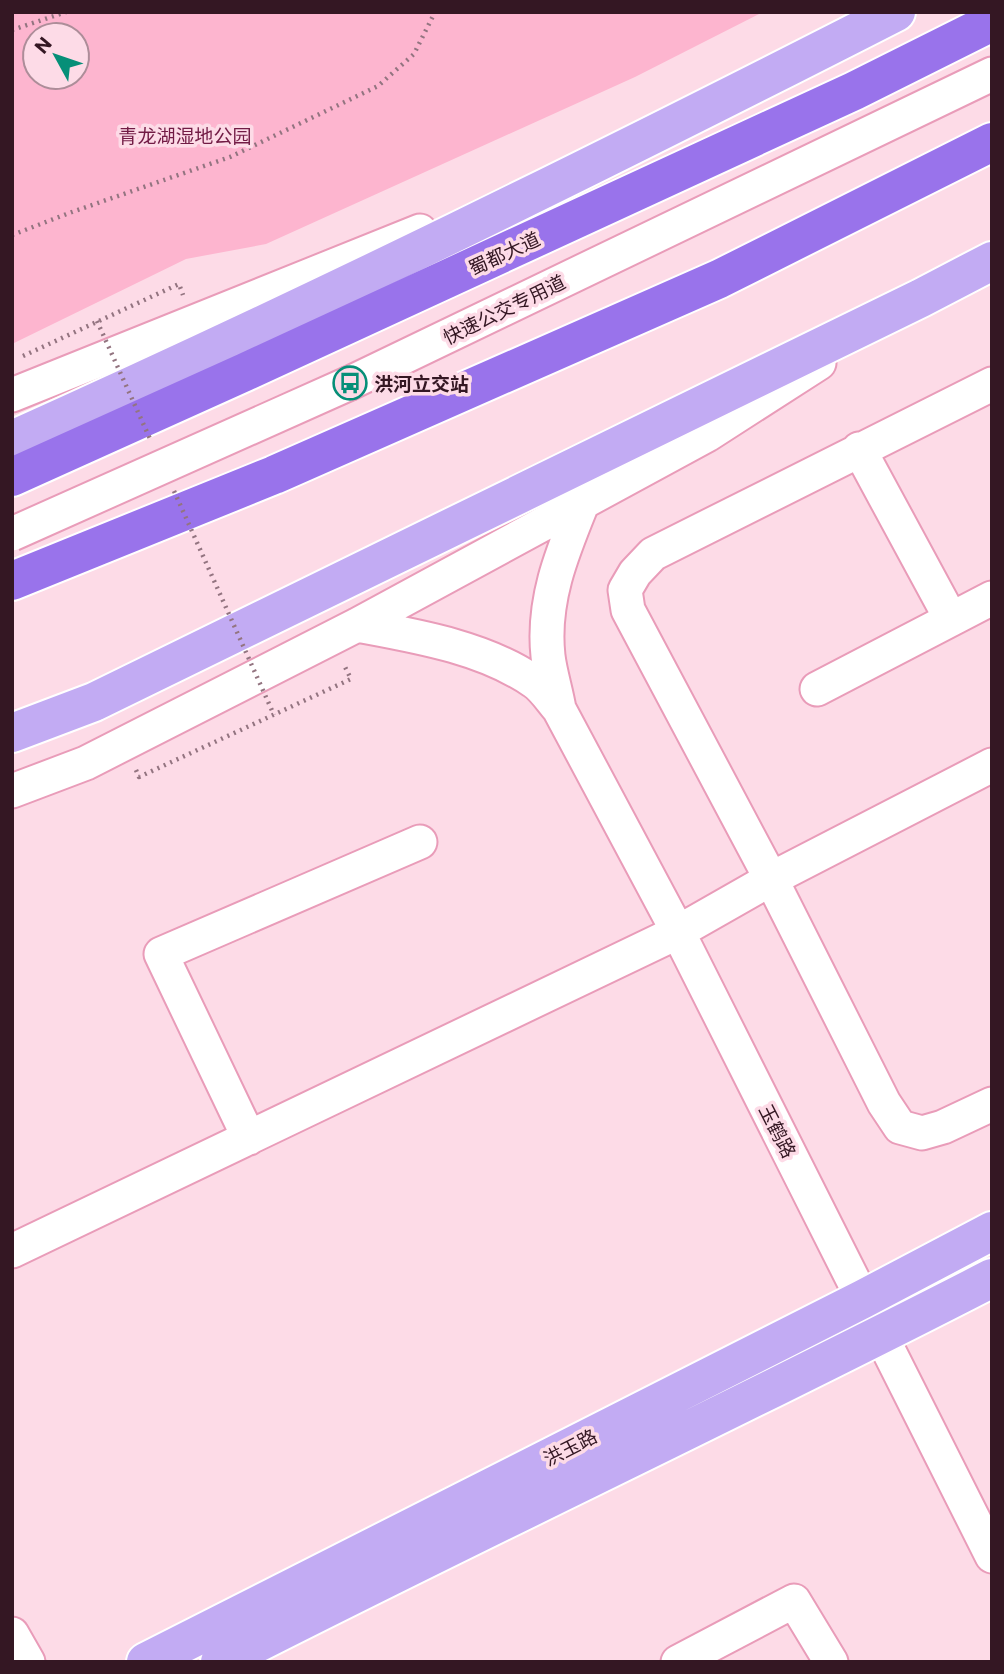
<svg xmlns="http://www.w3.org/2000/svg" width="1004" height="1674" viewBox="0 0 1004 1674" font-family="Commissioner,'Noto Sans SC',sans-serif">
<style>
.green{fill:#fdb5cf;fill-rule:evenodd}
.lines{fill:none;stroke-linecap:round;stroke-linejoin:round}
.minor-casing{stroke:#e99cb9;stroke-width:37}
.major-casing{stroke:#fff;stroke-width:42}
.highway-casing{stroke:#fff;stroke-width:42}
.path{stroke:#937480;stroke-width:4.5;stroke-dasharray:2 5;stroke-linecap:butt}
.minor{stroke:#fff;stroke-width:33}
.major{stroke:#c2abf3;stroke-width:38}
.highway{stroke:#9973eb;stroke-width:38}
.minor-bridge-casing{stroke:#e99cb9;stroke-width:37;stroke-linecap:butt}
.path-bridge{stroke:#937480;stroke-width:4.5;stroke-dasharray:2 5;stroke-linecap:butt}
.minor-bridge{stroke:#fff;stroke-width:33}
.labels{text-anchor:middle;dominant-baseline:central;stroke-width:7;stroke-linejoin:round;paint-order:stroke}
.park-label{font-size:19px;fill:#721b45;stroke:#fddbe7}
.street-label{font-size:19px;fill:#341723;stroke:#fddbe7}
.poi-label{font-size:19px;font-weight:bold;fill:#341723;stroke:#fddbe7;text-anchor:start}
</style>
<rect width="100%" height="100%" fill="#fddbe7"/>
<path class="green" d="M12,12H763L635,77L266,244L186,259L12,344ZM35,35H77V77H35Z"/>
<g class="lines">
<defs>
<path id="minor" d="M350,383L992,74
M992,384L653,554L635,573L625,590L628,610L771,879L884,1103L900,1127L922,1133L943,1127L992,1104
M12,395L420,231
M859,449L951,619
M357,625C416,636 483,647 533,681C543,687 551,700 559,709C556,691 550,673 548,656C542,601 562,553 582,504
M817,689L992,598
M559,709L678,932L992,1556
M12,791L86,763L357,625L707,435L819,363
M249,1138L161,954L420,842
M12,1251L678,932L771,879L992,765
M12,1634L28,1662
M678,1662L794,1601L831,1662"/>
<path id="major" d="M12,440C311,306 604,161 896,12
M12,733L94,702L921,298L992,261
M146,1662L863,1299L992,1231
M220,1662C476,1531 736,1410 992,1278"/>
<path id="highway" d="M12,477L245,372L854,91L992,22
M12,581L274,475L719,279L992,142"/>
</defs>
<use href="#minor" class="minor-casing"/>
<use href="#major" class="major-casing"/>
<use href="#highway" class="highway-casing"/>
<path class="path" d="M12,30L66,12
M12,235L72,212L230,157L378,86L414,54L435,12
M23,356L179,284L183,295
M136,770L139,777L351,679L344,665"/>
<use href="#minor" class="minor"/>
<use href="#major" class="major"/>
<use href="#highway" class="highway"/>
<defs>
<path id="minor-bridge" d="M12,534L350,383"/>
</defs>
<use href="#minor-bridge" class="minor-bridge-casing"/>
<path class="path-bridge" d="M97,321L151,441
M174,491L274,715"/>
<use href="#minor-bridge" class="minor-bridge"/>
</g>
<defs>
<symbol id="bus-ring" viewBox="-11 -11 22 22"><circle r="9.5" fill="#fddbe7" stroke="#068f78" stroke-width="1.5"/><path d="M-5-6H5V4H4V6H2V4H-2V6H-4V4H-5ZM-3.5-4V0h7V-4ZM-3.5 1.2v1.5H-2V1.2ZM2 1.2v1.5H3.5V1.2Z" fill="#068f78"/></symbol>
</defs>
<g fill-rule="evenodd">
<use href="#bus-ring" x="331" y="364" width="38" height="38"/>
</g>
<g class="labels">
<g class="park-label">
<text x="185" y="135">青龙湖湿地公园</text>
</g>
<g class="street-label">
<text transform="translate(504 253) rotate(-25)">蜀都大道</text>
<text transform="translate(504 309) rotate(-26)">快速公交专用道</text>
<text transform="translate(778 1131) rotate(63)">玉鹤路</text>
<text transform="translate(570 1447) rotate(-27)">洪玉路</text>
</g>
<g class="poi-label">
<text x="374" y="383">洪河立交站</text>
</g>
</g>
<rect width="1004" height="1674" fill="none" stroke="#341723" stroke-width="28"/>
<g transform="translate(56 56) rotate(310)"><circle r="33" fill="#fddbe7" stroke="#ad8d99" stroke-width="2"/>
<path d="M0-5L12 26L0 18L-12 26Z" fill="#068f78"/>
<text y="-10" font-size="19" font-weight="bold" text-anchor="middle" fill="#341723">N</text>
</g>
</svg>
